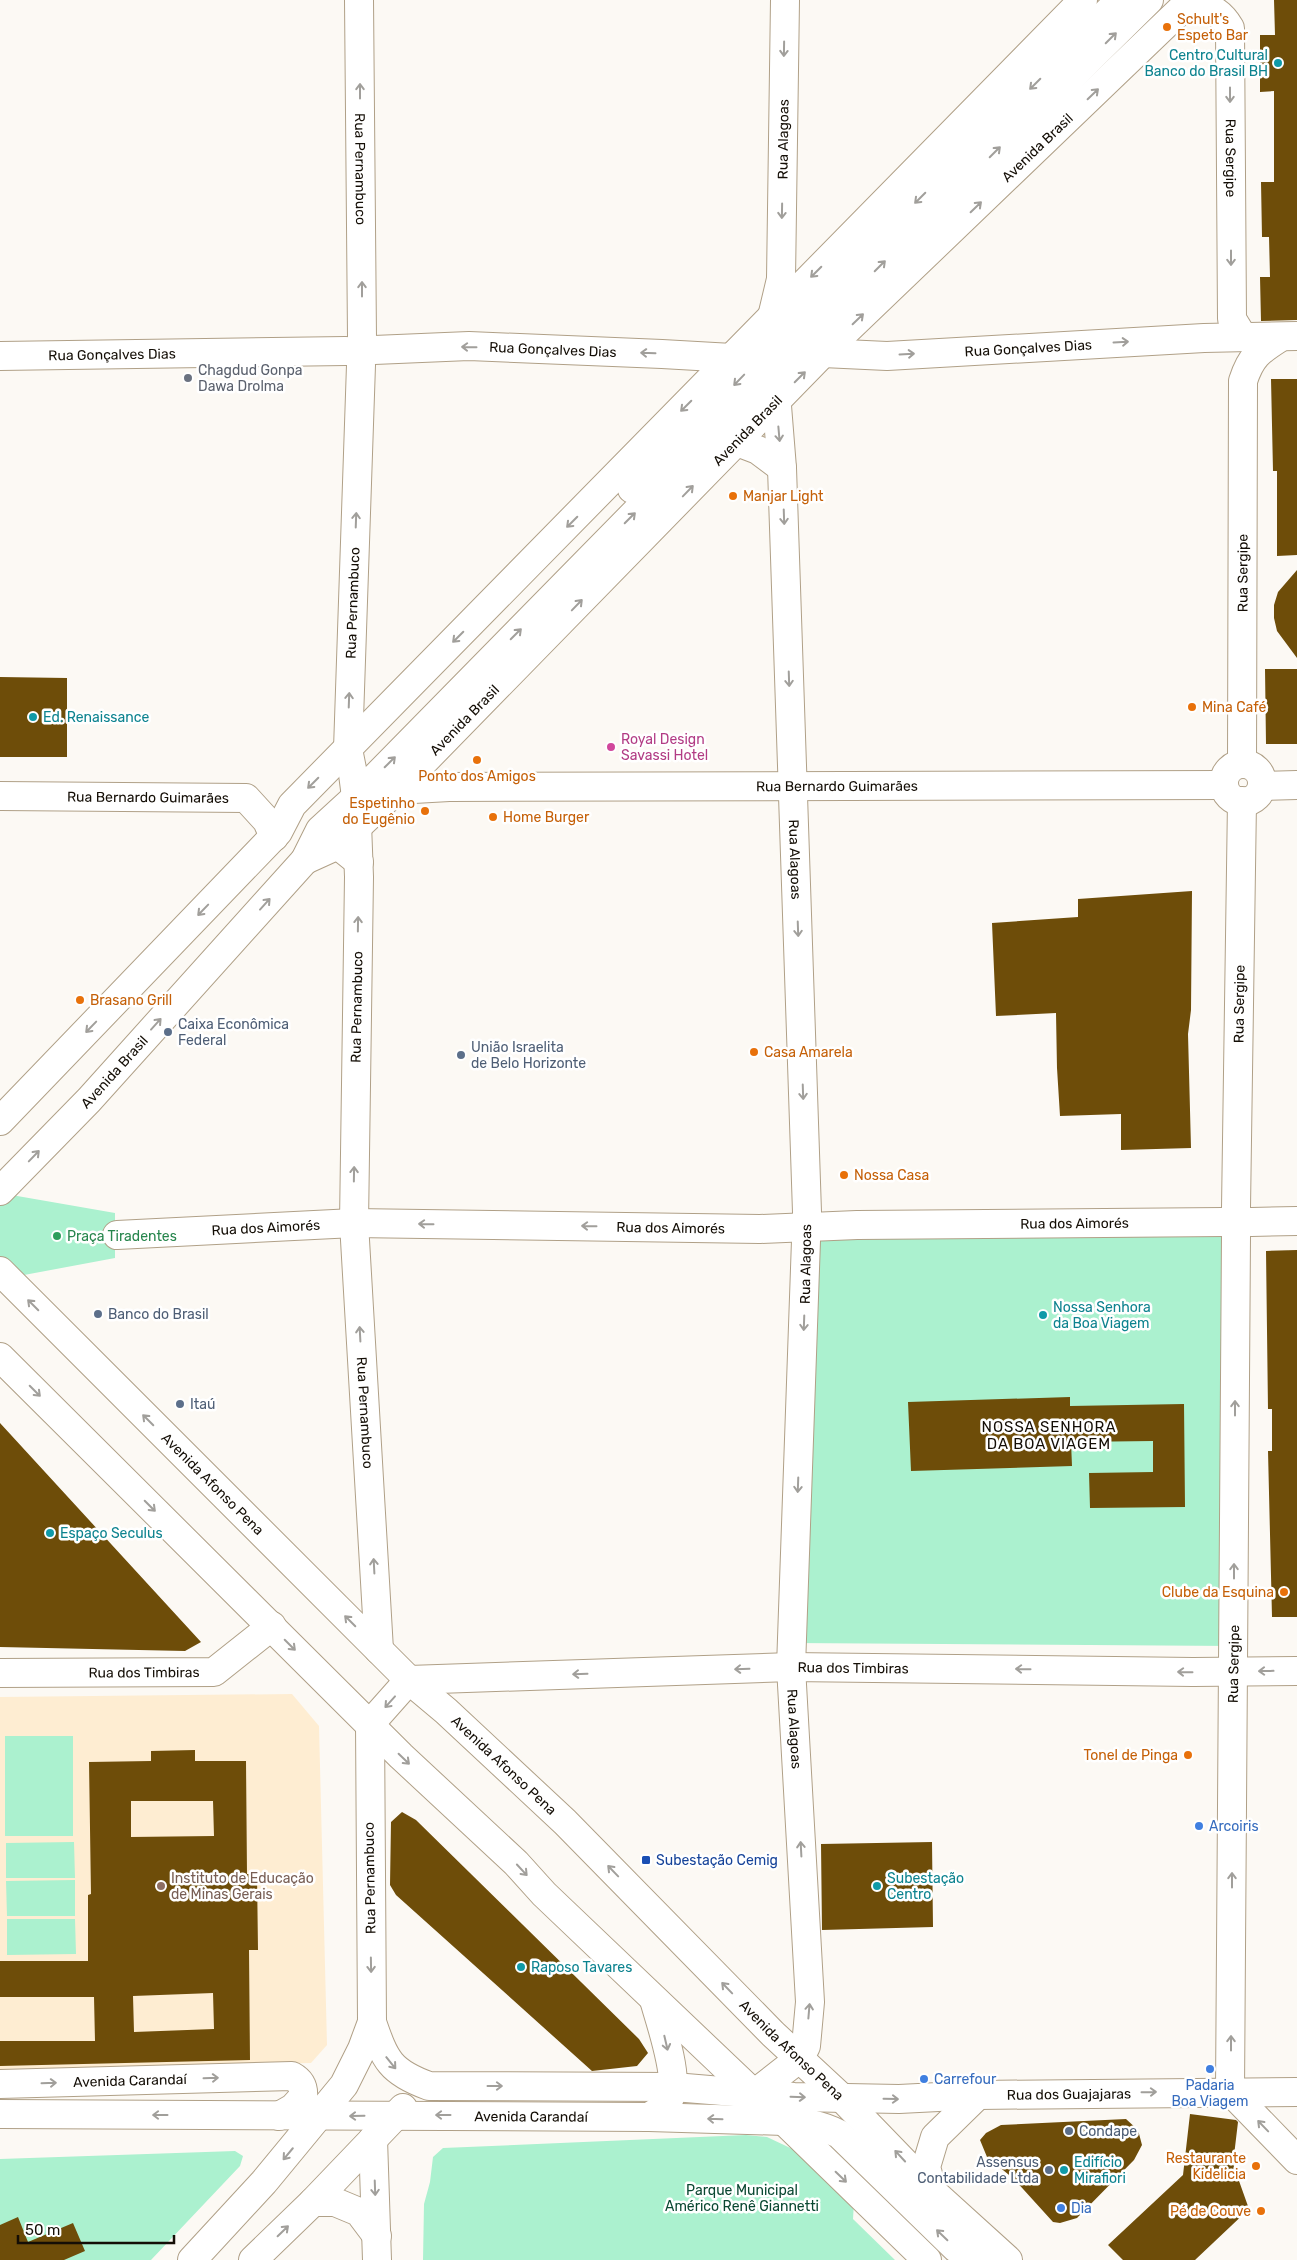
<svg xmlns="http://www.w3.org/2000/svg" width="1297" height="2260" viewBox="0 0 1297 2260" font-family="Rubik,sans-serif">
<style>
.built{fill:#feedd2}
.green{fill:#abf1cf}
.building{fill:#6e4d09;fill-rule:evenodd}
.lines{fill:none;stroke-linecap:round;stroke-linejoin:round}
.minor-casing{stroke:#b0a087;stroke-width:30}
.major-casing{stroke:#b0a087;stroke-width:30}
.minor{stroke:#fff;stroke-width:28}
.major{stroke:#fff;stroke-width:28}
.oneway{stroke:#a19f9b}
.food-dot{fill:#e8710a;stroke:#fff;stroke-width:2}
.culture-dot{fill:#0f9aa8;stroke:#fff;stroke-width:2}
.worship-dot{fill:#6b7280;stroke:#fff;stroke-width:2}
.hotel-dot{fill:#d1479c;stroke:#fff;stroke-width:2}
.service-dot{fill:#5c6f8a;stroke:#fff;stroke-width:2}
.leisure-dot{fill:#2e9e5b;stroke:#fff;stroke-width:2}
.shop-dot{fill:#3f7fe0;stroke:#fff;stroke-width:2}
.transit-dot{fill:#1a4fb4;stroke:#fff;stroke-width:2}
.education-dot{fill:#8d6e63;stroke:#fff;stroke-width:2}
.labels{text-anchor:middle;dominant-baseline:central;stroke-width:5;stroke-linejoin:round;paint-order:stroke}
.food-label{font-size:14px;fill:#c56008;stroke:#fff;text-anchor:start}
.culture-label{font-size:14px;fill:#0d838f;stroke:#fff;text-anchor:start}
.street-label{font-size:14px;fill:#140e06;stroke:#fff}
.worship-label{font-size:14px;fill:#5b616d;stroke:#fff;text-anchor:start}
.hotel-label{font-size:14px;fill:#b23c85;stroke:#fff;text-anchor:start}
.service-label{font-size:14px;fill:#4e5e75;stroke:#fff;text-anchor:start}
.leisure-label{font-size:14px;fill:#27864d;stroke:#fff;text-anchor:start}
.shop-label{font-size:14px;fill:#366cbe;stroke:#fff;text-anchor:start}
.transit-label{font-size:14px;fill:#164399;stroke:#fff;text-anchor:start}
.education-label{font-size:14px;fill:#785e54;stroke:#fff;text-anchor:start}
.park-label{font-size:14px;fill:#0a4832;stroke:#fff}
.neighbourhood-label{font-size:15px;letter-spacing:1px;fill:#140e06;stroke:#fff}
</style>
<rect width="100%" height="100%" fill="#fcf9f4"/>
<path class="built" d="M292,1694L319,1726L327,2045L311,2063L0,2069V1697Z"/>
<path class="green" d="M0,1193L115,1213V1258L8,1278L0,1285Z
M828,1230H1225L1234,1646L792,1643L800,1242Z
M5,1736H73V1836H5Z
M74,1842L75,1878H6V1843Z
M75,1880V1916H7L6,1881Z
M7,1919H75L76,1954L7,1955Z
M746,2135L767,2137L803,2154L854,2202L853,2219L895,2260H423L424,2204L430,2182L433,2157L443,2148Z
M235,2151L243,2156L240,2166L151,2260H0V2159Z"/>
<path class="building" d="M1274,0H1297V320L1261,321L1260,277H1270L1269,237H1262L1261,182H1274V91L1260,92V35H1275Z
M1271,379H1297V555L1277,556V471H1273Z
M1297,570V658L1277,631L1274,618V605L1278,592Z
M1265,669H1297V744H1266Z
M0,677L67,678V757H0Z
M1192,891L1191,1010L1188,1034L1191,1148L1121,1150V1114L1060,1116L1057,1068L1056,1013L996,1016L992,923L1078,917V899Z
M1297,1250V1617H1272L1268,1451H1272V1409H1268L1266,1251Z
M1070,1397V1406L1184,1404L1185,1507L1090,1508L1089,1473L1153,1472V1441L1071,1442L1072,1466L911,1471L908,1402Z
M0,1423L201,1642L185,1651L0,1647Z
M195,1750V1761H246L247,1874H257L258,1950H249L250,2060L0,2066V2041H95L94,1997H0V1961H88V1895L91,1894L89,1762L151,1761V1751ZM131,1801H213L214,1836L131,1837ZM213,1993L214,2029L134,2032L133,1996Z
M402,1812L416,1820L639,2039L648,2053L637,2066L592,2071L396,1895L390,1885L391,1822Z
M932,1842L933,1927L822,1930L821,1844Z
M1190,2114L1236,2120L1238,2122L1233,2164L1249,2209L1195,2260H1123L1108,2245L1183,2175Z
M1126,2119L1138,2130L1142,2145L1134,2160L1077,2218L1060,2223L1053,2222L1014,2179L987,2157L980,2140L986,2133L1001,2125Z
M18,2217L28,2242L73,2223L85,2251L64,2260H0V2225Z"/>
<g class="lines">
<defs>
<g id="minor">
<path id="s1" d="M359,0L362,338"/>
<path id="s2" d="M1188,3C1208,7 1219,9 1230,28L1232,319L1243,337"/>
<path id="s3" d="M784,298L781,279L785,0"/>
<path d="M773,328L772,317L781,279"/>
<path id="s4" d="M805,349L823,353L887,356L1204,338L1297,336"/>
<path id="s5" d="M374,350L469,346L662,354L732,358"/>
<path id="s6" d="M0,356L346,351"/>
<path id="s7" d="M361,365L348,749L353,774L356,797L359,877L354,1223L379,1650"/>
<path id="s8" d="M775,381L782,468L807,1212L791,1667L810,2002L806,2046L800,2058"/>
<path d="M737,442L758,450L782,468"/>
<path id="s9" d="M1242,764L1243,381C1251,356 1259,351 1281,337"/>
<circle cx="1243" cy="783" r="19"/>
<path d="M1262,786L1297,785"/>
<path id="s10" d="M396,790L449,787L1224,785"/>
<path id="s11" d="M0,796L246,798L267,821L274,837"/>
<path id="s12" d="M1236,1208L1242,801"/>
<path d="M1251,1222L1297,1221"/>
<path id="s13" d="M117,1235L354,1223L760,1229L857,1225L1223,1222"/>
<path d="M1236,1236L1230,2091L1297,2160"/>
<path id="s14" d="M0,1673L214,1672L272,1626"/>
<path id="s15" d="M372,2022C385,2060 390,2072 429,2086L674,2087L794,2097L899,2099L978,2095L1297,2092"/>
<path id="s16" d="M0,2084L292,2076C301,2081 304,2087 303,2097L293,2108L279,2116"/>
<path id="s17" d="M0,2114L649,2117L784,2121"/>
<path d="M373,2139L377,2260"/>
<path d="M313,2202H335L359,2212L377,2236"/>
<path id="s18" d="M192,2260L264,2182L344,2085L362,2049L372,2022L370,1724L409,1680L791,1667L1193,1672L1297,1671"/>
<path d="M253,2260L313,2202L403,2108"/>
</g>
<g id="major">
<path d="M632,489L806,310L1120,0"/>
<path d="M323,833L359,862"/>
<path id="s19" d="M305,860L338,845L396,790L823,353L1191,0"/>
<path d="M0,1121L278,832L292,805L1083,0"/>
<path id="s20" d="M0,1191L89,1100L305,860L320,830L356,797L798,347L1149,0"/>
<path id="s21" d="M0,1271L409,1680L446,1711L565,1822L773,2034L842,2098L933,2192L1008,2260"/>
<path d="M0,1357L401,1756L516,1863L544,1894L754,2094L784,2121L927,2260"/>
<path d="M754,2094L800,2058"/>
<path d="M649,2117C658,2111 667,2106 671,2095C679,2076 660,2021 654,2000"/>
<path d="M784,2121C805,2122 821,2125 839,2134L956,2248L983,2260"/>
<path d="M933,2192L926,2167L935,2137L978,2095"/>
</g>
</defs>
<use href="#minor" class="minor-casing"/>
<use href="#major" class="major-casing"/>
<use href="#minor" class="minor"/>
<use href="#major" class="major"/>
</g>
<defs><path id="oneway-shaft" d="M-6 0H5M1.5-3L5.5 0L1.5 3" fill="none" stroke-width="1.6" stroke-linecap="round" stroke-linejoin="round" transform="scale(1.25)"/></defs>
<g class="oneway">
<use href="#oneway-shaft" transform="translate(1111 38) rotate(-45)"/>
<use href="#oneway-shaft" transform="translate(784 49) rotate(91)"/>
<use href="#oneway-shaft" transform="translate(1035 84) rotate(135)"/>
<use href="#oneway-shaft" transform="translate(360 91) rotate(-90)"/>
<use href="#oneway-shaft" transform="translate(1093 94) rotate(-44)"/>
<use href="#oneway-shaft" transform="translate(1230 95) rotate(90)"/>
<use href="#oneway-shaft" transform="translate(995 152) rotate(-45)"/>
<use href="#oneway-shaft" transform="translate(920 198) rotate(135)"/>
<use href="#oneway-shaft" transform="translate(976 207) rotate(-44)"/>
<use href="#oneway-shaft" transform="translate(782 211) rotate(91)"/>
<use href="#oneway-shaft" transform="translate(1231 258) rotate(90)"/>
<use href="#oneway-shaft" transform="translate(880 266) rotate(-45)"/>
<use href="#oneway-shaft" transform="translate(816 272) rotate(135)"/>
<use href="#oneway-shaft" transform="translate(362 289) rotate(-90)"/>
<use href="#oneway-shaft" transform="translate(858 319) rotate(-44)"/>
<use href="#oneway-shaft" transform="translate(1121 342) rotate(-3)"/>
<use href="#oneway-shaft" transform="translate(469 347) rotate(-179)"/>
<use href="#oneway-shaft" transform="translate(648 353) rotate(-178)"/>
<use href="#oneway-shaft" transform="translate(907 354) rotate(-3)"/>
<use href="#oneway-shaft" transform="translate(800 377) rotate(-45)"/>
<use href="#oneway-shaft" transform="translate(739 380) rotate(134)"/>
<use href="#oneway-shaft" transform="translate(686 406) rotate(135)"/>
<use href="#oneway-shaft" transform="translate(779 434) rotate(85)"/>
<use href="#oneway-shaft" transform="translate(688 491) rotate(-46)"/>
<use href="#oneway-shaft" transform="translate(784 517) rotate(88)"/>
<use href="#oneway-shaft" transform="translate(630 518) rotate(-45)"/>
<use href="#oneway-shaft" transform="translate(356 520) rotate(-88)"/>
<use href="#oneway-shaft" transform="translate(572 522) rotate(135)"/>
<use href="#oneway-shaft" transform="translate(577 605) rotate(-46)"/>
<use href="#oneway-shaft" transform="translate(516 634) rotate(-45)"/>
<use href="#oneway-shaft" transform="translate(458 637) rotate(135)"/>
<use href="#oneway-shaft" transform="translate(789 679) rotate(88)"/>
<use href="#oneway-shaft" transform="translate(349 700) rotate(-88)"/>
<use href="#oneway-shaft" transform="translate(390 762) rotate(-45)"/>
<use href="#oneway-shaft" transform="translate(313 783) rotate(135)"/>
<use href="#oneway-shaft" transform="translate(265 904) rotate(-48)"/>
<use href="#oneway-shaft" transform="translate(203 910) rotate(134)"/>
<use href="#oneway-shaft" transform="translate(358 924) rotate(-89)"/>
<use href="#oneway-shaft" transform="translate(798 929) rotate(88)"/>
<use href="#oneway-shaft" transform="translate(156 1024) rotate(-48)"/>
<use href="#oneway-shaft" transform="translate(91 1027) rotate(134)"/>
<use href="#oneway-shaft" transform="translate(803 1092) rotate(88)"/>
<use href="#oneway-shaft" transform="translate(34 1156) rotate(-46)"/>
<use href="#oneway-shaft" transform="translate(354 1174) rotate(-89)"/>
<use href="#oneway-shaft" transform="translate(426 1224) rotate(-179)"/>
<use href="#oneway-shaft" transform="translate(589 1226) rotate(-179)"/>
<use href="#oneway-shaft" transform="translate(33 1305) rotate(-135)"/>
<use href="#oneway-shaft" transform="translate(804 1323) rotate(92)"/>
<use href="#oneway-shaft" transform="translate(360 1334) rotate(-93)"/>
<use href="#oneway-shaft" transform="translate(35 1391) rotate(45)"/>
<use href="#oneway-shaft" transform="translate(1235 1408) rotate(-90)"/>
<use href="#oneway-shaft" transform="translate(148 1420) rotate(-135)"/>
<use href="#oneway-shaft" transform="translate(798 1485) rotate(92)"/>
<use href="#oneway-shaft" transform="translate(150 1506) rotate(45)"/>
<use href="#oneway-shaft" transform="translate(374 1566) rotate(-93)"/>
<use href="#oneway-shaft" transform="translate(1234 1571) rotate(-90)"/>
<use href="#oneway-shaft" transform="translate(350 1621) rotate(-135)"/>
<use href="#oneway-shaft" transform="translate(290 1645) rotate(45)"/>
<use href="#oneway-shaft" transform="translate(742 1669) rotate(178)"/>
<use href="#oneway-shaft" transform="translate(1023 1669) rotate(-179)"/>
<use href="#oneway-shaft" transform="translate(1266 1671) rotate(179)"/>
<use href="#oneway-shaft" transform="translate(1185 1672) rotate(-179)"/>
<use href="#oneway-shaft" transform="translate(580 1674) rotate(178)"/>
<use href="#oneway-shaft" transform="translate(390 1702) rotate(132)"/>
<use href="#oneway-shaft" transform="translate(404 1759) rotate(44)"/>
<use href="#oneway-shaft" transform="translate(801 1849) rotate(-93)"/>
<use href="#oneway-shaft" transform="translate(522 1870) rotate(47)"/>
<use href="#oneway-shaft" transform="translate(613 1871) rotate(-134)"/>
<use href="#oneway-shaft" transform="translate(1232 1880) rotate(-90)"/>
<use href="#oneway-shaft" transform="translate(371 1965) rotate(89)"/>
<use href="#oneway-shaft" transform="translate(727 1988) rotate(-134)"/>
<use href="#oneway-shaft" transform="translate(809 2011) rotate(-85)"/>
<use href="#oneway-shaft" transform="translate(666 2043) rotate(77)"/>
<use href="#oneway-shaft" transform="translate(1231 2043) rotate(-90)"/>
<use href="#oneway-shaft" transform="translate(391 2063) rotate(51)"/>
<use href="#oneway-shaft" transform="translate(211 2078) rotate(-2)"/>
<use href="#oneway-shaft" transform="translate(49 2083) rotate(-2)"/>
<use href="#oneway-shaft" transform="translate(495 2086)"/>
<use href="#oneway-shaft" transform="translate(1149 2092) rotate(-1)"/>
<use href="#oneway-shaft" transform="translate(798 2097) rotate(2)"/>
<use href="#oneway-shaft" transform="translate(891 2099) rotate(1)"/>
<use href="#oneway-shaft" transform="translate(160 2115) rotate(-180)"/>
<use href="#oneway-shaft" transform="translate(443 2115) rotate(-180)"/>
<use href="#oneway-shaft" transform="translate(357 2116) rotate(179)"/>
<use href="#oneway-shaft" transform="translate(715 2119) rotate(-178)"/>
<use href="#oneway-shaft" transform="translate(1263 2126) rotate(-134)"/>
<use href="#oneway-shaft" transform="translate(288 2154) rotate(130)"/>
<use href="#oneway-shaft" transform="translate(900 2156) rotate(-133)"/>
<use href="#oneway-shaft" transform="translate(841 2177) rotate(44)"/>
<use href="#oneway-shaft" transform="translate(375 2188) rotate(88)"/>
<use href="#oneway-shaft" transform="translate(283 2231) rotate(-44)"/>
<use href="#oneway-shaft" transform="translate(942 2235) rotate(-136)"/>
</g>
<g class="food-dot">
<circle cx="1167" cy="27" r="5"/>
<circle cx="733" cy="496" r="5"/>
<circle cx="1192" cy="707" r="5"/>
<circle cx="477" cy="760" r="5"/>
<circle cx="425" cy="811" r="5"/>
<circle cx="493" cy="817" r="5"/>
<circle cx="80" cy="1000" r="5"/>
<circle cx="754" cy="1052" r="5"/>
<circle cx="844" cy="1175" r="5"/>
<circle cx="1284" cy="1592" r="5"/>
<circle cx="1188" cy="1755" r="5"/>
<circle cx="1256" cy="2166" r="5"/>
<circle cx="1261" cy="2211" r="5"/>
</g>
<g class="culture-dot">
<circle cx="1278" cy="63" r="5"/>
<circle cx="33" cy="717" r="5"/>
<circle cx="1043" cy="1315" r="5"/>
<circle cx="50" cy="1533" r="5"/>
<circle cx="877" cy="1886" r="5"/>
<circle cx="521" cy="1967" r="5"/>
<circle cx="1064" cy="2170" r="5"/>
</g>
<circle class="worship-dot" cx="188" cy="378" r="5"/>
<circle class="hotel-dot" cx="611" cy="747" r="5"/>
<g class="service-dot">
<circle cx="168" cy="1032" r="5"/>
<circle cx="461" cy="1055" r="5"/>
<circle cx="98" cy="1314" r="5"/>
<circle cx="180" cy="1404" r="5"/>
<circle cx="1069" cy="2131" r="5"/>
<circle cx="1049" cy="2170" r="5"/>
</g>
<circle class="leisure-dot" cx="57" cy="1236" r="5"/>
<g class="shop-dot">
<circle cx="1199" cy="1826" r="5"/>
<circle cx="1210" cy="2069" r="5"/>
<circle cx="924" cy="2079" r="5"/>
<circle cx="1061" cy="2208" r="5"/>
</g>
<rect class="transit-dot" x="641" y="1855" width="10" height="10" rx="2.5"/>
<circle class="education-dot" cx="161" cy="1886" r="5"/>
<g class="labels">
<g class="food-label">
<text x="1177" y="19">Schult's<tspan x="1177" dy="16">Espeto Bar</tspan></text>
<text x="743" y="496">Manjar Light</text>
<text x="1202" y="707">Mina Café</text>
<text x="477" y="776" text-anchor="middle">Ponto dos Amigos</text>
<text x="415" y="803" text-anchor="end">Espetinho<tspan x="415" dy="16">do Eugênio</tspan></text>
<text x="503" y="817">Home Burger</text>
<text x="90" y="1000">Brasano Grill</text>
<text x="764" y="1052">Casa Amarela</text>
<text x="854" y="1175">Nossa Casa</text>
<text x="1274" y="1592" text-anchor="end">Clube da Esquina</text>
<text x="1178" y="1755" text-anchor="end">Tonel de Pinga</text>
<text x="1246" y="2158" text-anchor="end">Restaurante<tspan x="1246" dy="16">Kidelicia</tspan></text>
<text x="1251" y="2211" text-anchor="end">Pé de Couve</text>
</g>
<g class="culture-label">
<text x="1268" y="55" text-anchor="end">Centro Cultural<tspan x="1268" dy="16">Banco do Brasil BH</tspan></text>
<text x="43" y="717">Ed. Renaissance</text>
<text x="1053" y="1307">Nossa Senhora<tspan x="1053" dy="16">da Boa Viagem</tspan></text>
<text x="60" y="1533">Espaço Seculus</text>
<text x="887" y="1878">Subestação<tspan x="887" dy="16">Centro</tspan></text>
<text x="531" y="1967">Raposo Tavares</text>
<text x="1074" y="2162">Edifício<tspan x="1074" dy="16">Mirafiori</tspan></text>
</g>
<g class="street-label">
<text stroke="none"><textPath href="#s3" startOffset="159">Rua Alagoas</textPath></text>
<text stroke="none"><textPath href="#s19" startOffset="1024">Avenida Brasil</textPath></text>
<text stroke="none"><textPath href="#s2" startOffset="181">Rua Sergipe</textPath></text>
<text stroke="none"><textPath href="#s1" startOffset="169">Rua Pernambuco</textPath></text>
<text stroke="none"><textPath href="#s4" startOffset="224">Rua Gonçalves Dias</textPath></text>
<text stroke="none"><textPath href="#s5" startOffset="179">Rua Gonçalves Dias</textPath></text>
<text stroke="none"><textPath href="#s6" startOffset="112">Rua Gonçalves Dias</textPath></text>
<text stroke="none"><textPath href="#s19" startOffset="619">Avenida Brasil</textPath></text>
<text stroke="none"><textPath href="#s9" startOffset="191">Rua Sergipe</textPath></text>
<text transform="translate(353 603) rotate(-88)">Rua Pernambuco</text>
<text stroke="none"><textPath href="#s19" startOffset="214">Avenida Brasil</textPath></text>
<text stroke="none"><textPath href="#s10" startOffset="441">Rua Bernardo Guimarães</textPath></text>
<text stroke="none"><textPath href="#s11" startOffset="148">Rua Bernardo Guimarães</textPath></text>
<text stroke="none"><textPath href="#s8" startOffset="479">Rua Alagoas</textPath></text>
<text stroke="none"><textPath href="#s12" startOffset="204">Rua Sergipe</textPath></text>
<text transform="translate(357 1007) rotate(-89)">Rua Pernambuco</text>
<text stroke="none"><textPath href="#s20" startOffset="165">Avenida Brasil</textPath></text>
<text stroke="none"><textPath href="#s13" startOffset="958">Rua dos Aimorés</textPath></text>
<text stroke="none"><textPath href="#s13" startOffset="149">Rua dos Aimorés</textPath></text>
<text stroke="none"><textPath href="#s13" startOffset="554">Rua dos Aimorés</textPath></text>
<text transform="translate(806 1264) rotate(-89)">Rua Alagoas</text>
<text stroke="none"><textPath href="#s7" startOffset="1049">Rua Pernambuco</textPath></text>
<text stroke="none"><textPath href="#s21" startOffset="301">Avenida Afonso Pena</textPath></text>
<text transform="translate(1234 1664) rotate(-89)">Rua Sergipe</text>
<text stroke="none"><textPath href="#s18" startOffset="1102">Rua dos Timbiras</textPath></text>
<text stroke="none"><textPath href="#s14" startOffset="144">Rua dos Timbiras</textPath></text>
<text stroke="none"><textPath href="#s8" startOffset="1349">Rua Alagoas</textPath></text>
<text stroke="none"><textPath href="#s21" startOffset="706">Avenida Afonso Pena</textPath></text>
<text transform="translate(370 1878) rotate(-91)">Rua Pernambuco</text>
<text stroke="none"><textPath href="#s21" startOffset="1111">Avenida Afonso Pena</textPath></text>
<text stroke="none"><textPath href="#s16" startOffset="130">Avenida Carandaí</textPath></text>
<text stroke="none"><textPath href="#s15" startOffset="731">Rua dos Guajajaras</textPath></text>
<text stroke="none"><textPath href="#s17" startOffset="531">Avenida Carandaí</textPath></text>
</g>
<g class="worship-label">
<text x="198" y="370">Chagdud Gonpa<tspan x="198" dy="16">Dawa Drolma</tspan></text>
</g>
<g class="hotel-label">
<text x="621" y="739">Royal Design<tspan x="621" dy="16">Savassi Hotel</tspan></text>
</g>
<g class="service-label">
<text x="178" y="1024">Caixa Econômica<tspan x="178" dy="16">Federal</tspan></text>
<text x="471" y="1047">União Israelita<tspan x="471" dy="16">de Belo Horizonte</tspan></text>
<text x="108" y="1314">Banco do Brasil</text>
<text x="190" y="1404">Itaú</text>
<text x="1079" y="2131">Condape</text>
<text x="1039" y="2162" text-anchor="end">Assensus<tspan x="1039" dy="16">Contabilidade Ltda</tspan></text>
</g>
<g class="leisure-label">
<text x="67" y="1236">Praça Tiradentes</text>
</g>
<g class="shop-label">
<text x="1209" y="1826">Arcoiris</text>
<text x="934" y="2079">Carrefour</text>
<text x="1210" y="2085" text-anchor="middle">Padaria<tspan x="1210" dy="16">Boa Viagem</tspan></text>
<text x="1071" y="2208">Dia</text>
</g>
<g class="transit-label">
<text x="656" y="1860">Subestação Cemig</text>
</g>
<g class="education-label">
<text x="171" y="1878">Instituto de Educação<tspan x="171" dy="16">de Minas Gerais</tspan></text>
</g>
<g class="park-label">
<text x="742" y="2190">Parque Municipal<tspan x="742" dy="16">Américo Renê Giannetti</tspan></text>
</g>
<g class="neighbourhood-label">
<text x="1049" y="1427">NOSSA SENHORA<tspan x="1049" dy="17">DA BOA VIAGEM</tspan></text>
</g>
</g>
<path d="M18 2235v8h156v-8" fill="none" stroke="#140e06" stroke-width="2.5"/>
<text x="25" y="2235" font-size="15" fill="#140e06" stroke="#ffffff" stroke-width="4" paint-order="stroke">50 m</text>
</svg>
